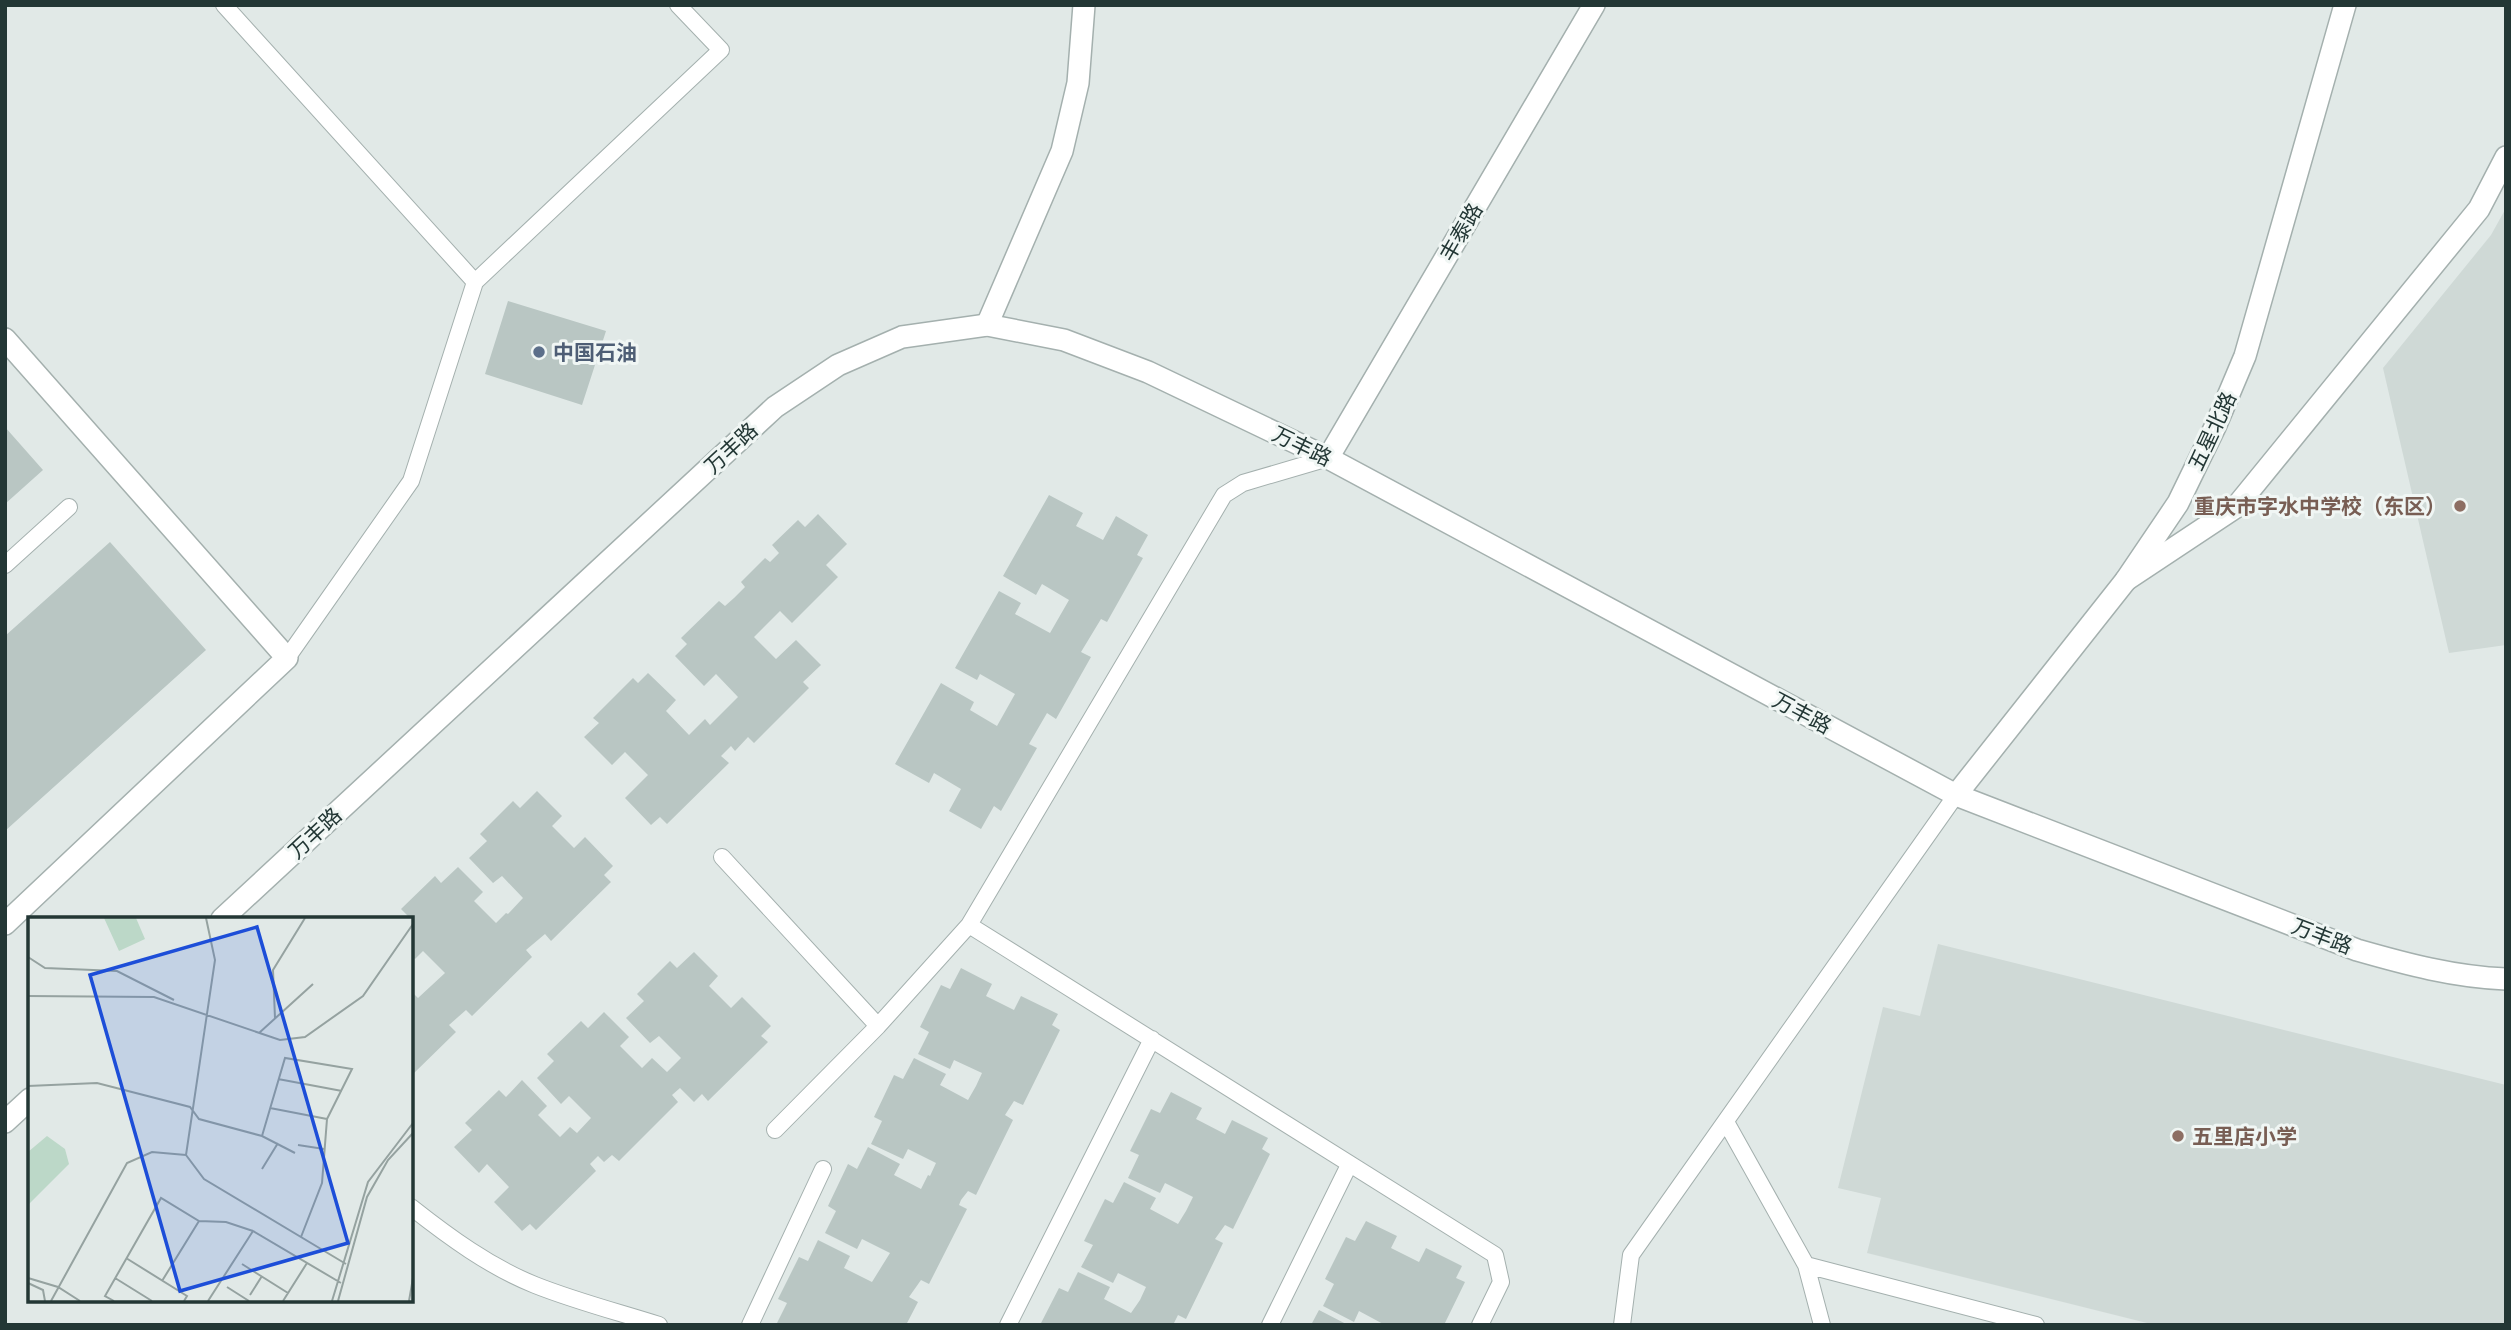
<svg xmlns="http://www.w3.org/2000/svg" width="2511" height="1330" viewBox="0 0 2511 1330" font-family="'PT Sans Narrow','Noto Sans SC',sans-serif">
<style>
.built{fill:#cfd9d6}
.building{fill:#b9c6c3}
.lines{fill:none;stroke-linecap:round;stroke-linejoin:round}
.service-casing{stroke:#a4b0ae;stroke-width:18}
.minor-casing{stroke:#a4b0ae;stroke-width:24}
.tertiary-casing{stroke:#a4b0ae;stroke-width:24}
.service{stroke:#fff;stroke-width:16}
.minor{stroke:#fff;stroke-width:21}
.tertiary{stroke:#fff;stroke-width:21}
.service-dot{fill:#5c6f8a;stroke:#f0f6f4;stroke-width:2.5}
.education-dot{fill:#8d6e63;stroke:#f0f6f4;stroke-width:2.5}
.labels{text-anchor:middle;dominant-baseline:central;stroke-width:6;stroke-linejoin:round;paint-order:stroke}
.street-label{font-size:21px;fill:#233735;stroke:#f0f6f4}
.service-label{font-size:21px;font-weight:bold;fill:#4e5e75;stroke:#f0f6f4;text-anchor:start}
.education-label{font-size:21px;font-weight:bold;fill:#785e54;stroke:#f0f6f4;text-anchor:end}
.inset-road{fill:none;stroke:#95a2a0;stroke-width:2}
.view{fill:#1d4ed8;fill-opacity:0.15;stroke:#1d4ed8;stroke-width:3.5}
.inset-edge{fill:none;stroke:#233735;stroke-width:3.5}
</style>
<rect width="100%" height="100%" fill="#e1e9e7"/>
<path class="built" d="M2506,208V645L2449,653L2383,368L2491,235Z
M1938,944L2506,1085V1325H2155L1867,1253L1881,1198L1838,1188L1883,1007L1920,1016Z"/>
<path class="building" d="M508,301L606,331L582,405L485,374Z
M5,427L43,470L5,504Z
M1049,495L1083,513L1076,526L1103,540L1116,516L1148,535L1137,555L1143,558L1107,622L1101,619L1081,652L1091,657L1056,719L1047,713L1029,744L1037,748L1001,811L994,806L981,829L949,811L961,789L934,773L929,783L895,764L941,683L974,702L970,710L997,726L1015,694L980,674L977,680L955,668L999,591L1021,603L1015,614L1050,633L1069,600L1042,584L1036,595L1003,576Z
M818,514L847,544L826,565L838,577L792,623L780,611L754,637L776,659L796,640L821,665L803,682L809,688L754,743L748,737L735,751L731,746L721,756L729,763L667,824L660,817L651,825L625,798L648,775L625,752L612,765L584,737L599,723L593,718L633,678L638,683L648,673L676,700L666,711L689,735L705,719L710,725L738,697L716,674L704,686L675,656L687,644L681,638L719,601L725,606L734,598L745,587L741,582L765,558L770,562L779,553L772,545L798,520L805,527Z
M110,542L206,650L5,831V636Z
M537,791L562,816L552,826L574,848L585,837L613,866L604,875L611,882L551,941L545,934L526,950L532,957L472,1016L466,1010L449,1025L456,1032L411,1076V991L418,998L445,973L423,951L415,959L411,955V919H406L408,916L401,909L435,876L441,883L458,867L483,892L474,901L496,923L506,913L508,914L523,898L502,876L493,883L469,858L487,841L480,834L513,801L520,808Z
M694,952L718,976L709,986L731,1008L742,997L771,1026L761,1036L768,1042L708,1101L702,1094L694,1102L680,1088L672,1095L678,1102L619,1161L612,1155L604,1162L598,1156L590,1164L596,1171L536,1230L530,1224L522,1231L494,1202L509,1187L487,1164L479,1173L454,1147L472,1130L465,1123L499,1090L506,1097L522,1080L547,1106L538,1115L560,1137L570,1127L577,1133L591,1118L569,1096L561,1104L537,1078L554,1061L547,1054L581,1021L588,1028L604,1012L629,1037L620,1046L642,1068L652,1058L667,1072L681,1058L659,1036L650,1043L626,1018L644,1001L637,994L670,961L677,968Z
M961,968L992,984L986,996L1014,1010L1021,996L1058,1014L1052,1025L1060,1030L1023,1105L1014,1101L1005,1115L1013,1120L976,1195L968,1191L961,1200L959,1205L967,1209L929,1284L921,1280L909,1297L918,1302L906,1325H776L787,1303L778,1299L799,1257L808,1261L818,1240L850,1256L844,1268L872,1282L890,1253L862,1239L857,1249L825,1233L836,1211L828,1206L848,1164L857,1169L868,1147L900,1164L894,1175L921,1189L928,1175L930,1176L936,1163L908,1149L903,1159L871,1144L882,1121L874,1117L894,1075L903,1079L914,1058L946,1074L940,1085L968,1100L976,1086L982,1073L954,1060L950,1069L918,1054L929,1032L920,1027L941,985L950,989Z
M1171,1092L1202,1108L1196,1119L1225,1134L1232,1120L1268,1138L1262,1149L1270,1154L1233,1229L1225,1225L1215,1239L1223,1243L1186,1319L1178,1315L1173,1325H1040L1059,1288L1068,1292L1078,1272L1110,1287L1104,1299L1131,1313L1140,1300L1146,1287L1118,1273L1113,1283L1081,1267L1093,1245L1084,1241L1105,1199L1113,1203L1124,1182L1156,1198L1150,1209L1178,1224L1186,1211L1193,1197L1165,1183L1160,1193L1128,1178L1139,1155L1130,1151L1151,1109L1160,1113Z
M1366,1221L1397,1236L1391,1248L1419,1262L1426,1248L1462,1266L1456,1278L1465,1282L1444,1325H1385L1359,1311L1354,1322L1323,1306L1334,1284L1325,1279L1346,1237L1355,1241Z
M1319,1310L1348,1325H1311Z"/>
<g class="lines">
<defs>
<path id="service" d="M224,5L475,282
M5,565L69,507
M287,658L411,481L475,282L721,50L678,5
M722,857L878,1026
M969,925L1495,1255L1501,1282L1480,1325
M1726,1122L1806,1265L1822,1325
M775,1130L878,1026L969,925L1224,495L1243,483L1328,458
M411,1207C449,1237 490,1267 535,1285C575,1301 618,1312 659,1325
M1806,1265L2036,1325
M750,1325L823,1169
M1008,1325L1152,1039
M1270,1325L1349,1165
M1622,1325L1631,1255L1956,795"/>
<path id="minor" d="M987,325L1062,151L1078,83L1084,5
M5,339L287,658L5,924
M1328,458L1594,5
M2126,580L2236,507L2479,209L2506,157"/>
<path id="tertiary" d="M1956,795L2126,580L2178,503L2215,427L2245,356L2345,5
M222,919L775,407L838,365L902,337L987,325L1064,340L1148,372L1328,458L1956,795L2357,950C2406,964 2454,977 2506,979
M5,1122L30,1099"/>
</defs>
<use href="#service" class="service-casing"/>
<use href="#minor" class="minor-casing"/>
<use href="#tertiary" class="tertiary-casing"/>
<use href="#service" class="service"/>
<use href="#minor" class="minor"/>
<use href="#tertiary" class="tertiary"/>
</g>
<circle class="service-dot" cx="539" cy="352" r="7"/>
<g class="education-dot">
<circle cx="2460" cy="506" r="7"/>
<circle cx="2178" cy="1136" r="7"/>
</g>
<g class="labels">
<g class="street-label">
<text transform="translate(1461 232) rotate(-60)">丰泰路</text>
<text transform="translate(2212 431) rotate(-65)">五星北路</text>
<text transform="translate(1302 446) rotate(26)">万丰路</text>
<text transform="translate(731 448) rotate(-43)">万丰路</text>
<text transform="translate(1802 713) rotate(28)">万丰路</text>
<text transform="translate(315 833) rotate(-43)">万丰路</text>
<text transform="translate(2322 936) rotate(21)">万丰路</text>
</g>
<g class="service-label">
<text x="553" y="352">中国石油</text>
</g>
<g class="education-label">
<text x="2446" y="506">重庆市字水中学校（东区）</text>
<text x="2192" y="1136" text-anchor="start">五里店小学</text>
</g>
</g>
<g transform="translate(28 917)">
<rect width="385" height="385" fill="#e1e9e7"/>
<path d="M76,1H108L117,22L91,34ZM19,219L37,232L41,247L0,288V235Z" fill="#bcd8c8"/>
<path class="inset-road" d="M178,1L187,43L158,238L176,262L318,347M0,40L17,51L89,54L146,83M0,79L126,80L252,123L277,120L335,79L385,7M247,101L245,53L277,1M231,116L285,67M250,162L314,174M0,169L69,166L162,190L171,202L234,219L267,236M242,191L299,202M234,219L257,141L324,152L299,202L294,266L273,320M270,228L296,232M234,252L250,226M98,341L159,379L156,384M214,347L260,376M0,361L30,370L52,384M87,361L124,384M134,364L171,304M0,366L15,373L17,384M199,370L221,384M222,378L234,359M23,384L99,246L124,235L158,238M86,384L77,379L133,281L171,304L198,305L225,314M180,384L225,314L313,366M255,384L279,346M304,384L340,265L385,206M310,384L339,280L360,243L385,216M381,384L385,361"/>
<path class="view" d="M229,10L320,326L152,374L62,58Z"/>
<rect width="385" height="385" class="inset-edge"/>
</g>
<rect width="2511" height="1330" fill="none" stroke="#233735" stroke-width="14"/>
</svg>
